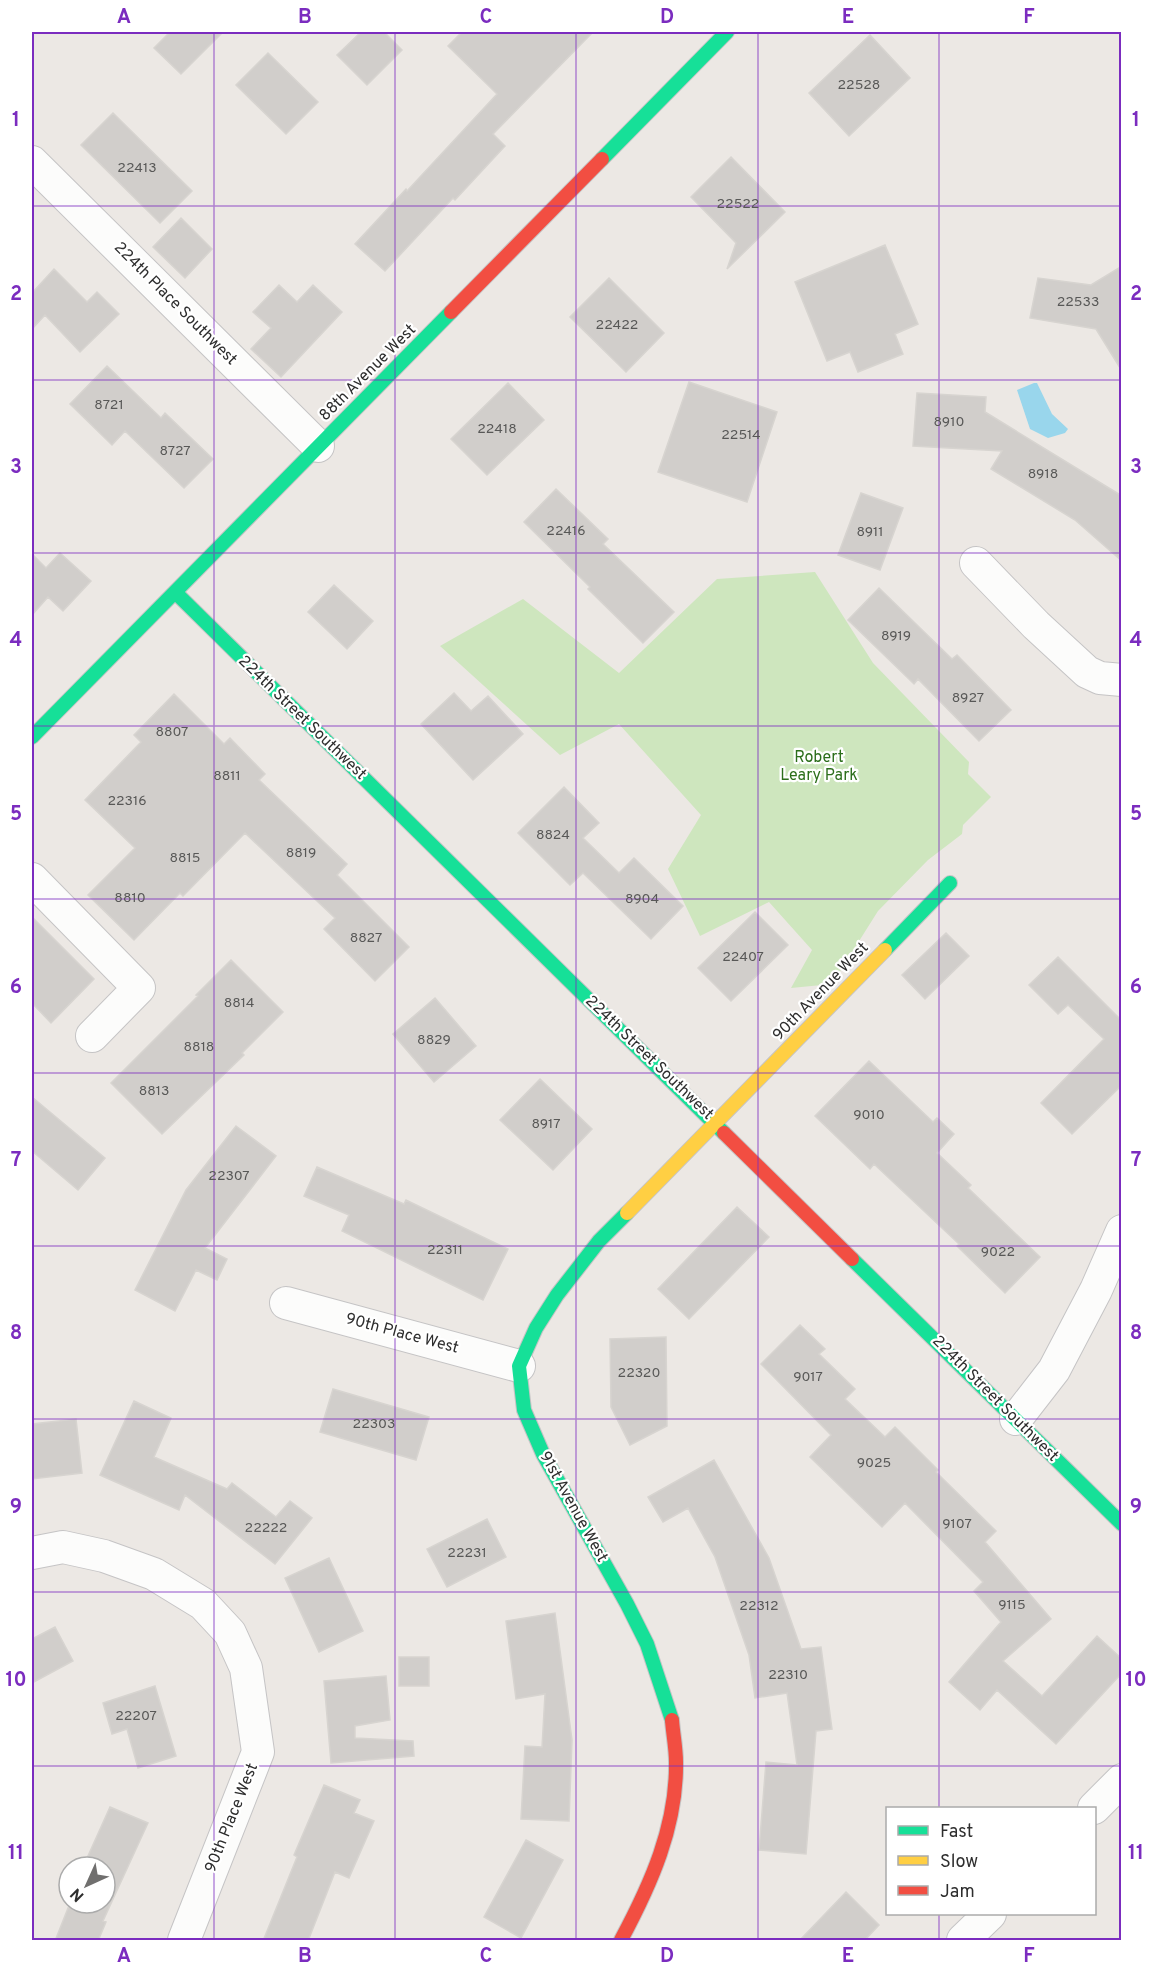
<svg xmlns="http://www.w3.org/2000/svg" width="1153" height="1972" viewBox="0 0 1153 1972" font-family="Overpass,sans-serif">
<style>
.green{fill:#cee6be}
.water{fill:#99d6ec}
.building{fill:#d1cecb;stroke:#d7d4d0;stroke-width:1.5}
.lines{fill:none;stroke-linecap:round;stroke-linejoin:round}
.street-casing{stroke:#c5c4c5;stroke-width:34}
.fast-casing{stroke:#c5c4c5;stroke-width:16}
.slow-casing{stroke:#c5c4c5;stroke-width:16}
.jam-casing{stroke:#c5c4c5;stroke-width:16}
.street{stroke:#fcfcfb;stroke-width:32}
.fast{stroke:#16e098;stroke-width:14}
.slow{stroke:#ffcf43;stroke-width:14}
.jam{stroke:#f24e42;stroke-width:14}
.grid{fill:none;stroke:#7b2cbf;stroke-width:1.5;stroke-opacity:0.55}
.labels{text-anchor:middle;dominant-baseline:central;stroke-width:4.5;stroke-linejoin:round;paint-order:stroke}
.number-label{font-size:14px;fill:#585857}
.street-label{font-size:16px;fill:#2e2e2e;stroke:#fff}
.park-label{font-size:16px;fill:#2c6e1b;stroke:#fff}
.neatline{fill:none;stroke:#7b2cbf;stroke-width:2}
.grid-label{font-size:20px;text-anchor:middle;font-weight:bold;fill:#7b2cbf}
</style>
<rect width="100%" height="100%" fill="#ece8e4"/>
<path class="green" d="M815,572L873,663L969,762L968,774L991,797L963,825L962,834L928,860L878,911L832,984L791,988L812,950L769,902L700,936L668,869L701,815L619,724L560,755L440,646L523,599L619,673L717,579Z"/>
<path class="water" d="M1034,383H1037L1052,414L1068,429L1065,433L1048,438L1030,429L1017,390Z"/>
<path class="building" d="M170,32H223L181,74L154,48Z
M361,32H384L402,50L367,85L337,55Z
M462,32H593L493,134L505,146L455,200L453,198L385,271L355,244L406,189L407,191L497,94L448,46Z
M870,35L910,78L849,136L809,93Z
M268,53L318,102L286,134L236,85Z
M113,113L192,191L160,223L81,145Z
M731,157L785,212L727,269L736,243L691,197Z
M181,218L212,249L185,278L153,247Z
M885,245L918,324L895,334L903,354L858,372L850,352L827,361L795,282Z
M1122,266V371L1096,329L1030,318L1038,278L1091,285Z
M54,269L87,302L97,292L119,314L80,352L45,315L32,329V293Z
M609,278L664,333L626,372L570,317Z
M279,285L297,302L313,285L342,312L281,377L251,349L271,328L253,312Z
M107,366L161,418L165,413L213,459L184,488L125,431L112,445L70,404Z
M689,382L777,412L747,502L658,472Z
M508,383L544,420L487,475L451,439Z
M917,393L986,397L985,412L1122,496V561L1075,520L991,469L1002,451L913,446Z
M556,489L608,539L603,544L674,612L643,643L588,589L590,587L524,522Z
M861,493L903,508L880,570L838,555Z
M60,553L91,581L63,611L48,597L32,615V554L46,568Z
M334,585L373,621L347,649L308,612Z
M879,588L952,659L957,655L1011,710L979,741L918,679L914,684L848,620Z
M454,693L471,711L488,696L523,734L473,780L421,724Z
M174,694L224,744L230,738L265,774L259,780L347,864L337,875L409,947L375,981L324,929L335,918L245,833L183,896L180,893L134,940L88,895L135,848L85,800L141,742L134,735Z
M564,787L599,823L583,838L619,873L634,858L683,906L651,939L583,873L570,885L518,833Z
M755,912L788,945L731,1001L698,968Z
M32,917L94,979L51,1023L32,1003Z
M946,933L969,956L925,999L902,975Z
M1058,957L1122,1021V1085L1072,1134L1041,1103L1104,1039L1068,1005L1058,1014L1029,985Z
M231,960L283,1012L242,1053L244,1055L162,1134L111,1083L198,996L196,995Z
M435,998L476,1046L434,1082L393,1034Z
M869,1061L933,1122L937,1118L954,1134L937,1153L971,1185L968,1188L1040,1257L1005,1293L957,1246L959,1244L874,1164L870,1169L815,1116Z
M540,1079L592,1129L553,1170L500,1120Z
M32,1097L105,1158L78,1190L32,1151Z
M236,1126L276,1156L205,1248L227,1259L217,1280L196,1270L175,1311L135,1290L186,1190Z
M317,1167L404,1204L406,1200L508,1249L483,1300L342,1231L349,1215L304,1196Z
M737,1207L769,1237L689,1319L658,1289Z
M800,1325L825,1349L819,1354L855,1389L845,1399L885,1437L895,1427L938,1470L936,1472L996,1531L985,1542L1051,1619L1003,1661L1042,1696L1097,1636L1122,1659V1673L1056,1744L997,1690L980,1710L949,1682L1001,1622L974,1591L983,1582L905,1503L882,1527L810,1457L831,1435L761,1364Z
M666,1337L667,1426L630,1445L611,1407L610,1339Z
M333,1389L429,1417L416,1460L320,1432Z
M134,1401L171,1418L154,1457L227,1489L232,1483L276,1517L290,1501L312,1518L275,1564L185,1495L179,1510L100,1475Z
M76,1419L82,1473L32,1479V1424Z
M714,1460L769,1558L801,1649L821,1647L832,1729L816,1731L806,1854L759,1850L766,1762L797,1765L787,1693L755,1698L749,1655L715,1557L688,1508L663,1522L648,1497Z
M487,1519L506,1557L447,1587L427,1549Z
M329,1558L363,1631L319,1652L285,1578Z
M555,1613L572,1740L569,1821L521,1819L525,1746L542,1747L545,1694L516,1699L506,1621Z
M55,1627L73,1661L32,1683V1639Z
M399,1657H429V1686H399Z
M386,1676L390,1720L355,1726V1738L413,1741L414,1756L331,1763L324,1681Z
M155,1686L176,1756L138,1768L127,1729L112,1734L103,1703Z
M324,1785L360,1800L354,1813L374,1821L349,1878L335,1872L308,1941H263L297,1857L294,1855Z
M110,1807L148,1823L103,1921L106,1922L98,1941H55L70,1903H105V1867H83Z
M526,1840L563,1860L521,1938L484,1917Z
M846,1892L879,1925L864,1941H799Z"/>
<g class="lines">
<defs>
<path id="street" d="M32,162L318,446
M976,563L1036,625L1087,672L1100,678L1122,680
M32,879L139,988L92,1036
M286,1303L519,1366
M1016,1419L1054,1370L1096,1290L1122,1231
M32,1553L63,1547L104,1556L154,1574L203,1604L230,1633L246,1668L258,1752L184,1940
M1094,1808L1122,1780
M963,1940L990,1914"/>
<path id="fast" d="M602,159L727,32
M176,593L724,1133
M32,737L451,312
M885,950L950,883
M627,1213L599,1241L557,1295L536,1328L519,1366L524,1410L543,1454L627,1604L647,1644L672,1720
M852,1259L1122,1524"/>
<path id="slow" d="M627,1213L885,950"/>
<path id="jam" d="M451,312L602,159
M724,1133L852,1259
M621,1940C651,1884 677,1826 676,1762C676,1748 673,1734 672,1720"/>
</defs>
<use href="#street" class="street-casing"/>
<use href="#fast" class="fast-casing"/>
<use href="#slow" class="slow-casing"/>
<use href="#jam" class="jam-casing"/>
<use href="#street" class="street"/>
<use href="#fast" class="fast"/>
<use href="#slow" class="slow"/>
<use href="#jam" class="jam"/>
</g>
<path class="grid" d="M214,32V1940M395,32V1940M576,32V1940M758,32V1940M939,32V1808M32,206H1122M32,380H1122M32,553H1122M32,726H1122M32,899H1122M32,1073H1122M32,1246H1122M32,1419H1122M32,1592H1122M32,1766H1122M939,1914V1940"/>
<g class="labels">
<g class="number-label">
<text x="859" y="85">22528</text>
<text x="137" y="168">22413</text>
<text x="738" y="204">22522</text>
<text x="1078" y="302">22533</text>
<text x="617" y="325">22422</text>
<text x="109" y="405">8721</text>
<text x="949" y="422">8910</text>
<text x="497" y="429">22418</text>
<text x="741" y="435">22514</text>
<text x="175" y="451">8727</text>
<text x="1043" y="474">8918</text>
<text x="566" y="531">22416</text>
<text x="870" y="532">8911</text>
<text x="896" y="636">8919</text>
<text x="968" y="698">8927</text>
<text x="172" y="732">8807</text>
<text x="227" y="776">8811</text>
<text x="127" y="801">22316</text>
<text x="553" y="835">8824</text>
<text x="301" y="853">8819</text>
<text x="185" y="858">8815</text>
<text x="130" y="898">8810</text>
<text x="642" y="899">8904</text>
<text x="366" y="938">8827</text>
<text x="743" y="957">22407</text>
<text x="239" y="1003">8814</text>
<text x="434" y="1040">8829</text>
<text x="199" y="1047">8818</text>
<text x="154" y="1091">8813</text>
<text x="869" y="1115">9010</text>
<text x="546" y="1124">8917</text>
<text x="229" y="1176">22307</text>
<text x="445" y="1250">22311</text>
<text x="998" y="1252">9022</text>
<text x="639" y="1373">22320</text>
<text x="808" y="1377">9017</text>
<text x="374" y="1424">22303</text>
<text x="874" y="1463">9025</text>
<text x="957" y="1524">9107</text>
<text x="266" y="1528">22222</text>
<text x="467" y="1553">22231</text>
<text x="1012" y="1605">9115</text>
<text x="759" y="1606">22312</text>
<text x="788" y="1675">22310</text>
<text x="136" y="1716">22207</text>
</g>
<g class="street-label">
<text transform="translate(175 304) rotate(45)">224th Place Southwest</text>
<text transform="translate(368 373) rotate(-45)">88th Avenue West</text>
<text transform="translate(302 718) rotate(44)">224th Street Southwest</text>
<text transform="translate(821 992) rotate(-46)">90th Avenue West</text>
<text transform="translate(649 1058) rotate(44)">224th Street Southwest</text>
<text transform="translate(402 1334) rotate(15)">90th Place West</text>
<text transform="translate(995 1399) rotate(45)">224th Street Southwest</text>
<text transform="translate(573 1507) rotate(61)">91st Avenue West</text>
<text transform="translate(232 1818) rotate(-68)">90th Place West</text>
</g>
<g class="park-label">
<text x="819" y="758">Robert<tspan x="819" dy="18">Leary Park</tspan></text>
</g>
</g>
<rect width="1153" height="1972" fill="none" stroke="#ffffff" stroke-width="66"/>
<rect x="886" y="1807" width="210" height="108" fill="#ffffff" stroke="#ababab" stroke-width="1.5"/>
<rect x="898" y="1826" width="30" height="9" fill="#16e098" stroke="#ababab" stroke-width="1.5"/>
<text x="940" y="1837" font-size="18" fill="#2e2e2e">Fast</text>
<rect x="898" y="1856" width="30" height="9" fill="#ffcf43" stroke="#ababab" stroke-width="1.5"/>
<text x="940" y="1867" font-size="18" fill="#2e2e2e">Slow</text>
<rect x="898" y="1886" width="30" height="9" fill="#f24e42" stroke="#ababab" stroke-width="1.5"/>
<text x="940" y="1897" font-size="18" fill="#2e2e2e">Jam</text>
<g transform="translate(87 1885) rotate(225)"><circle r="28" fill="#ffffff" stroke="#ababab" stroke-width="1.5"/>
<path d="M0-4.5L10 22L0 15L-10 22Z" fill="#706f6e"/>
<text y="-9" font-size="16" font-weight="bold" text-anchor="middle" fill="#2e2e2e">N</text>
</g>
<rect x="33" y="33" width="1087" height="1906" class="neatline"/>
<g class="grid-label">
<text x="124" y="23">A</text>
<text x="305" y="23">B</text>
<text x="486" y="23">C</text>
<text x="667" y="23">D</text>
<text x="848" y="23">E</text>
<text x="1029" y="23">F</text>
<text x="16" y="126">1</text>
<text x="1136" y="126">1</text>
<text x="16" y="300">2</text>
<text x="1136" y="300">2</text>
<text x="16" y="473">3</text>
<text x="1136" y="473">3</text>
<text x="16" y="646">4</text>
<text x="1136" y="646">4</text>
<text x="16" y="820">5</text>
<text x="1136" y="820">5</text>
<text x="16" y="993">6</text>
<text x="1136" y="993">6</text>
<text x="16" y="1166">7</text>
<text x="1136" y="1166">7</text>
<text x="16" y="1339">8</text>
<text x="1136" y="1339">8</text>
<text x="16" y="1513">9</text>
<text x="1136" y="1513">9</text>
<text x="16" y="1686">10</text>
<text x="1136" y="1686">10</text>
<text x="16" y="1859">11</text>
<text x="1136" y="1859">11</text>
<text x="124" y="1962">A</text>
<text x="305" y="1962">B</text>
<text x="486" y="1962">C</text>
<text x="667" y="1962">D</text>
<text x="848" y="1962">E</text>
<text x="1029" y="1962">F</text>
</g>
</svg>
